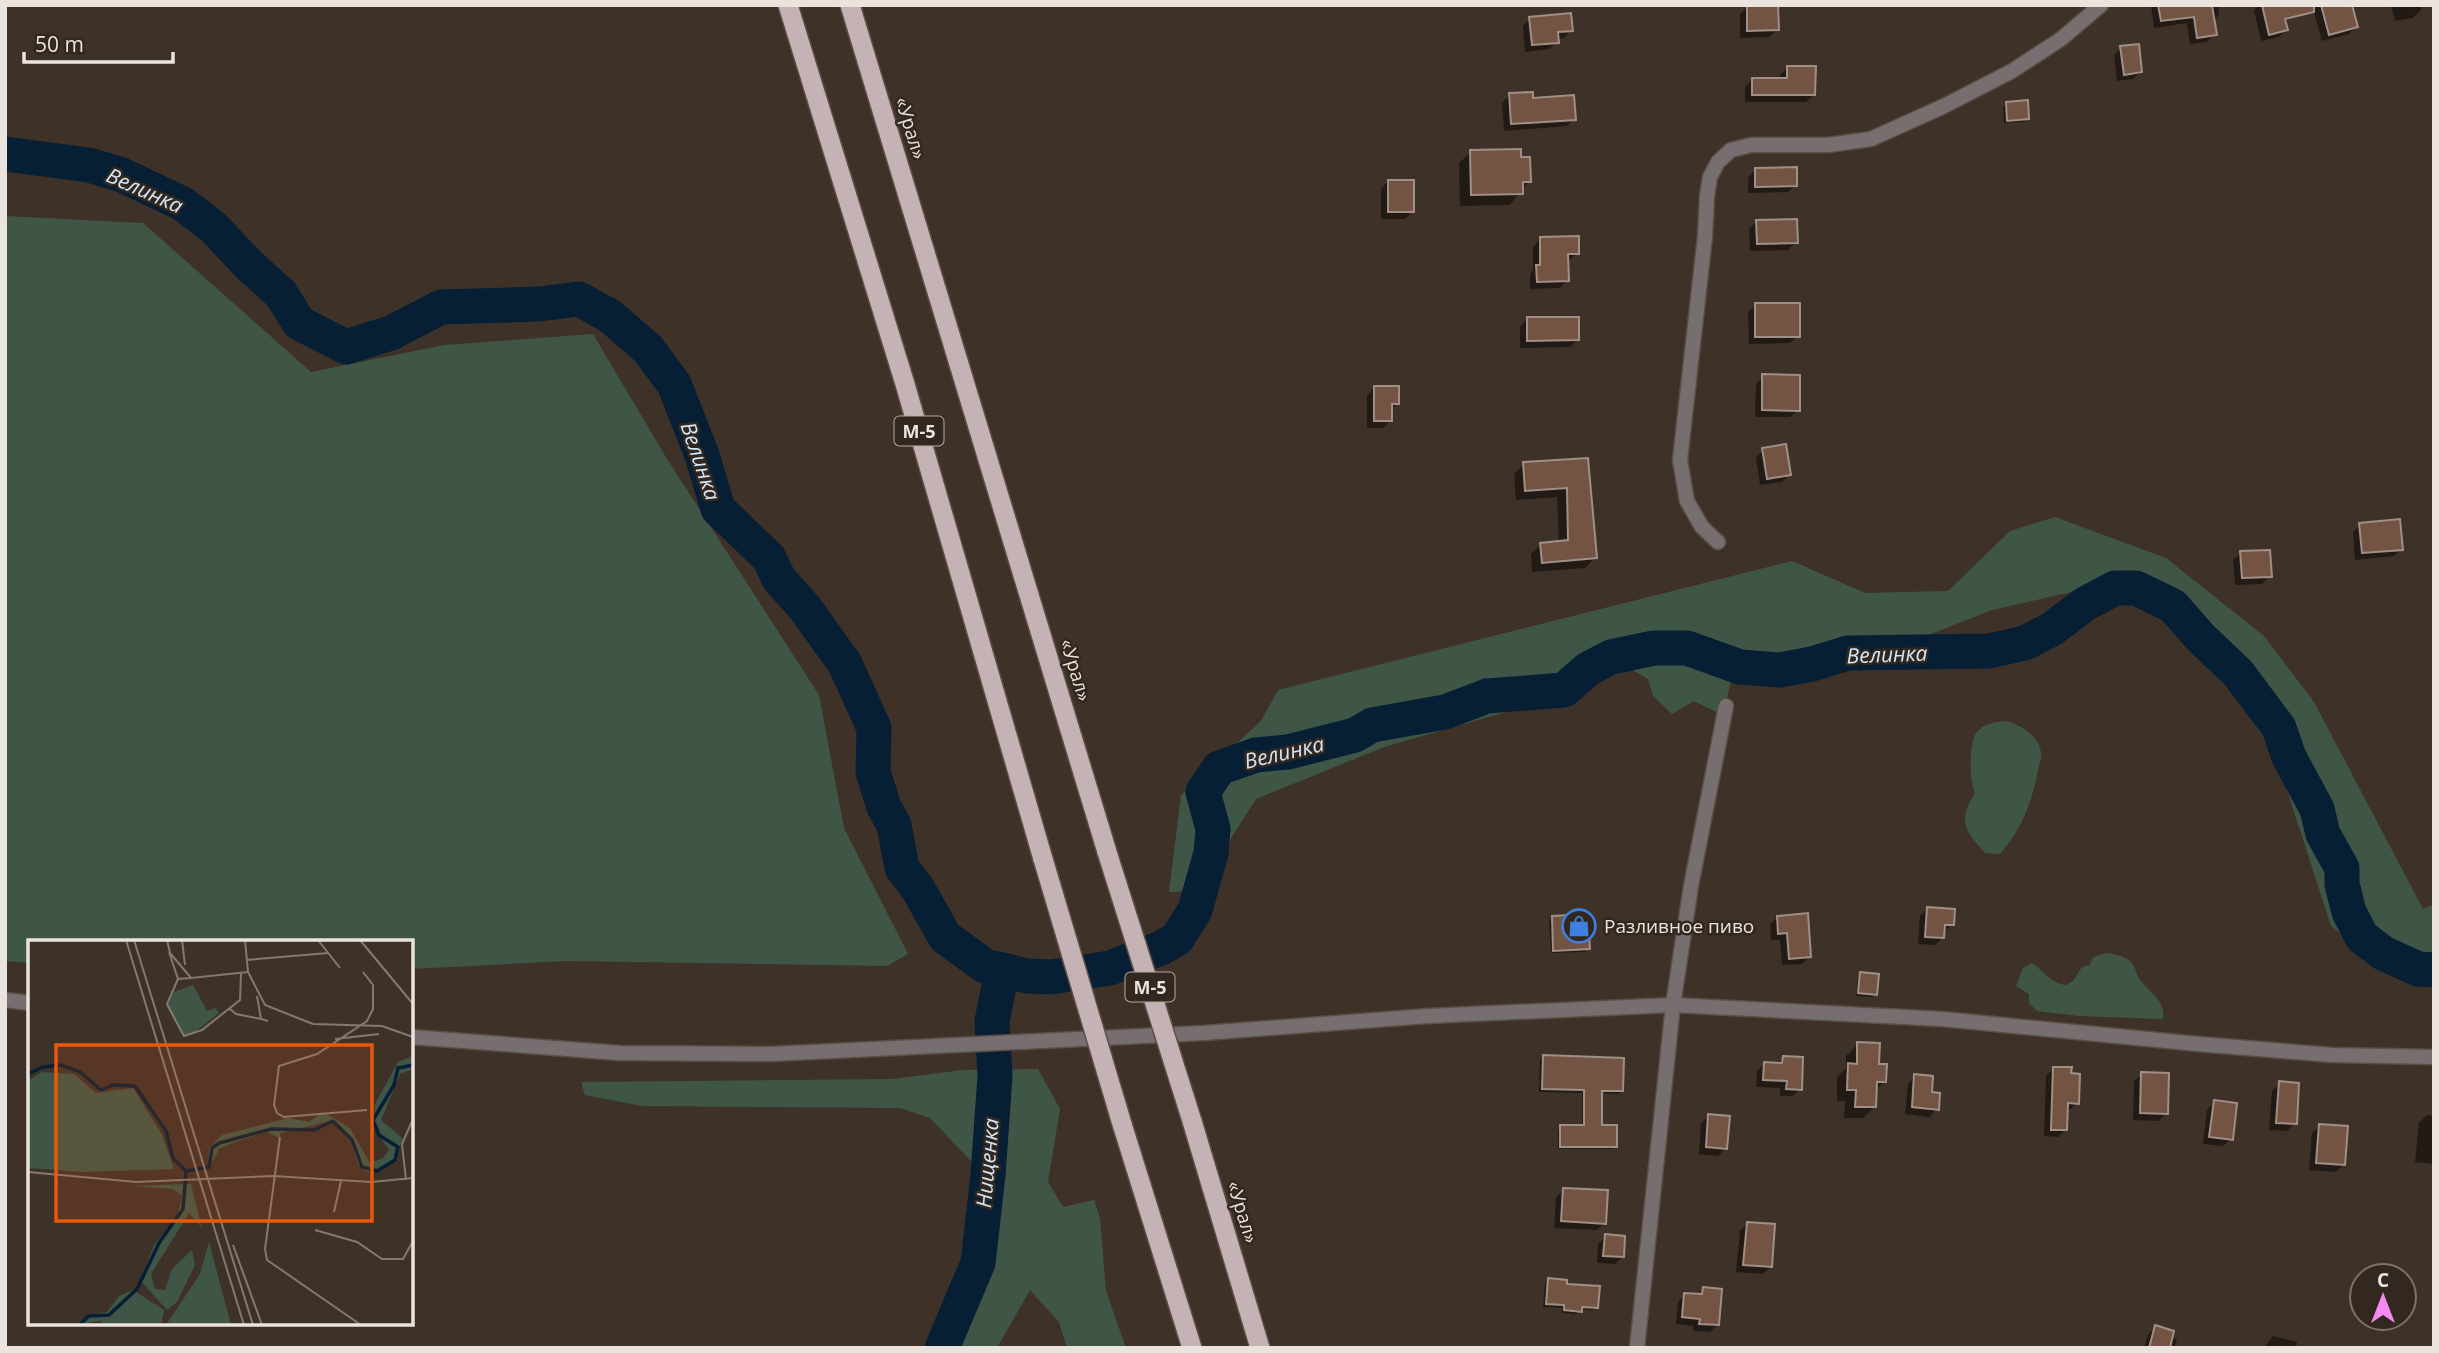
<svg xmlns="http://www.w3.org/2000/svg" width="2439" height="1353" viewBox="0 0 2439 1353" font-family="'Open Sans',sans-serif">
<style>
.green{fill:#3f5646}
.shadow{fill:#0007}
.lines{fill:none;stroke-linecap:round;stroke-linejoin:round}
.river{stroke:#071f34;stroke-width:35}
.building{fill:#735342;stroke:#a08f87;stroke-width:2}
.minor-casing{stroke:#5a4e45;stroke-width:17}
.tertiary-casing{stroke:#5a4e45;stroke-width:17}
.trunk-casing{stroke:#5a4e45;stroke-width:22}
.minor{stroke:#776e70;stroke-width:14}
.tertiary{stroke:#776e70;stroke-width:14}
.trunk{stroke:#c4b2b4;stroke-width:19}
.trunk-bridge-casing{stroke:#5a4e45;stroke-width:22;stroke-linecap:butt}
.trunk-bridge{stroke:#c4b2b4;stroke-width:19}
.labels{text-anchor:middle;dominant-baseline:central;stroke-width:5;stroke-linejoin:round;paint-order:stroke}
.shield{fill:#33281f;stroke:#b4aba4;stroke-width:2}
.shield-label{font-size:18px;font-weight:bold;fill:#ebe3dd}
.street-label{font-size:19px;fill:#ebe3dd;stroke:#33281f}
.poi-label{font-size:19px;fill:#ebe3dd;stroke:#33281f;text-anchor:start}
.water-label{font-size:21px;font-style:italic;fill:#d4e6f9;stroke:#33281f}
.inset-river{fill:none;stroke:#071f34;stroke-width:3.5}
.inset-road{fill:none;stroke:#837970;stroke-width:2}
.view{fill:#e8590c;fill-opacity:0.15;stroke:#e8590c;stroke-width:3.5}
.inset-edge{fill:none;stroke:#ebe3dd;stroke-width:3.5}
</style>
<rect width="100%" height="100%" fill="#3e3228"/>
<path class="green" d="M5,216L143,223L311,372L444,345L593,334L667,459L819,695L844,828L908,954L887,966L567,961L411,969V942H30V963L5,961Z
M2055,517L2166,558L2264,636L2314,702L2423,909L2434,904V977L2401,979L2331,926L2276,756L2205,654L2137,577L1992,610L1857,663L1731,680L1723,715L1694,701L1672,714L1653,696L1648,679L1629,668L1527,706L1384,747L1256,799L1230,840L1213,891L1169,892L1181,795L1261,721L1278,690L1792,561L1865,593L1948,591L2010,531Z
M2007,721C2021,726 2039,735 2041,753C2042,758 2039,765 2038,770C2032,802 2022,829 2000,854L1985,853C1964,830 1958,821 1975,793C1969,782 1969,744 1976,733C1983,723 1996,722 2007,721Z
M2106,953C2114,954 2126,956 2132,963C2135,966 2136,974 2139,978C2148,993 2166,999 2163,1019L2079,1016L2037,1011L2029,1003V994L2016,986L2023,968L2032,963C2044,971 2052,984 2066,985L2073,981L2082,967L2090,965L2093,957Z
M1038,1069L1060,1109L1048,1182L1063,1207L1094,1200L1100,1218L1106,1291L1126,1348H1067L1059,1322L1030,1290L997,1348H923L934,1328L965,1250L966,1212L972,1187V1162L930,1118L900,1108L642,1106L585,1095L581,1082L892,1079L963,1070Z"/>
<path class="shadow" d="M2151,5H2218L2219,15L2213,21L2215,34L2207,42L2190,44L2187,23L2154,28Z
M2259,5H2289L2291,16L2285,23L2286,30L2279,37L2261,41L2254,10Z
M2312,5H2350L2356,27L2349,34L2322,41Z
M2391,5H2420L2421,10L2413,18L2395,21Z
M1747,7L1777,30L1769,37L1740,38V14Z
M1530,19L1571,30L1564,38L1557,39V42L1549,49L1525,52L1523,26Z
M2121,48L2141,72L2133,79L2117,81L2114,55Z
M1788,67L1814,95L1806,102H1745V87L1752,79H1780V75Z
M1509,95L1531,100L1574,119L1567,126L1504,131L1502,103Z
M2006,104L2028,118L2024,122L2004,123L2003,107Z
M1471,152L1519,159L1529,181L1510,205L1460,206L1459,163Z
M1755,170L1796,185L1788,192L1748,193V178Z
M1388,181L1412,212L1405,219H1381V189Z
M1757,221L1796,242L1788,250L1750,251L1749,229Z
M1540,239L1577,253L1570,260L1567,261V280L1560,288L1530,289V274L1533,270V247Z
M1756,305L1798,336L1790,343L1749,344L1748,312Z
M1527,319L1578,340L1570,347L1520,348V327Z
M1763,376L1798,410L1790,417H1755L1756,384Z
M1374,388L1397,404L1390,411V421L1383,428H1367V396Z
M1763,450L1790,474L1782,482L1760,485L1756,457Z
M1586,460L1595,558L1585,568L1532,572L1531,554L1541,544L1559,543L1557,497L1516,500L1514,474L1524,464Z
M2360,525L2401,549L2394,556L2355,560L2353,532Z
M2241,553L2270,576L2262,584L2235,585L2233,560Z
M1928,909L1952,925L1943,932L1942,938L1935,945L1918,944L1920,916Z
M1777,917L1809,957L1802,964L1782,965L1780,940H1771L1770,925Z
M1552,918L1588,948L1585,952L1551,953L1549,921Z
M1861,974L1875,994L1872,997L1856,996L1858,977Z
M1858,1044L1877,1065L1884,1082L1875,1091L1874,1107L1863,1118H1844L1845,1101H1837V1077L1846,1068V1056Z
M1543,1057L1622,1091L1618,1094L1600,1093V1127L1615,1146L1612,1149H1558V1130L1561,1127H1582V1093L1539,1092L1540,1060Z
M1783,1058L1800,1089L1793,1096H1780V1088L1756,1087L1757,1071L1764,1064H1777Z
M2054,1068L2077,1103L2069,1110H2066V1129L2058,1137L2044,1136L2046,1076Z
M2142,1074L2166,1114L2158,1121L2133,1120L2134,1081Z
M1915,1076L1930,1094L1937,1109L1929,1117L1905,1114L1908,1084Z
M2280,1083L2295,1123L2287,1131L2269,1130L2272,1091Z
M2215,1102L2231,1139L2223,1146L2203,1144L2207,1110Z
M2427,1115L2434,1116V1164L2415,1162L2419,1123Z
M1709,1116L1726,1148L1718,1156L1699,1154L1701,1123Z
M2320,1126L2343,1165L2336,1172L2309,1170L2312,1133Z
M1564,1190L1605,1223L1597,1230L1554,1228L1556,1197Z
M1747,1224L1770,1267L1763,1274L1736,1272L1740,1231Z
M1606,1236L1622,1257L1615,1264L1597,1263L1598,1244Z
M1548,1280L1597,1307L1593,1310L1580,1309L1577,1314L1561,1313L1562,1308L1543,1307L1545,1283Z
M1703,1289L1717,1325L1710,1332L1693,1331V1326L1676,1324L1678,1302L1685,1295L1697,1296Z
M2155,1327L2177,1340L2174,1348H2144L2148,1335Z
M2273,1336L2297,1342L2296,1348H2264Z"/>
<g class="lines">
<path class="river" d="M5,154L89,165L122,175L183,204L213,227L249,265L281,294L299,323L346,347L391,333L441,307L539,304L579,299L610,316L648,349L674,384L702,455L718,509L769,558L779,579L805,608L845,664L874,728L873,772L884,807L894,825L902,868L918,889L945,937L985,966L1027,976L1051,977L1110,968L1161,948L1177,939L1195,910L1211,853L1213,829L1203,792L1219,768L1256,755L1288,752L1355,735L1372,725L1445,712L1487,696L1564,690L1588,669L1611,657L1654,648H1687L1740,667L1780,670L1812,664L1848,653L1989,651L2025,643L2052,629L2085,604L2115,588H2136L2173,606L2201,638L2238,673L2279,728L2289,757L2317,809L2323,834L2342,868V884L2349,912L2362,937L2383,953L2418,969L2434,970
M942,1348L978,1263L988,1175L995,1076L992,1021L1002,972"/>
</g>
<path class="building" d="M1747,5H1778L1779,30L1747,31Z
M2158,5H2212L2217,35L2197,38L2194,17L2161,21Z
M2262,5H2314V12L2285,19L2288,30L2269,35Z
M2321,5H2352L2358,27L2329,35Z
M1571,13L1573,31L1558,32L1559,43L1532,45L1529,17Z
M2139,44L2142,72L2124,75L2120,46Z
M1787,66H1816L1815,95H1752V78H1787Z
M1533,92V98L1574,95L1576,120L1511,124L1509,93Z
M2028,100L2029,119L2007,121L2006,102Z
M1521,149V157H1530L1531,182H1523V194L1471,195L1470,150Z
M1797,167V186L1755,187V168Z
M1388,180H1414V212H1388Z
M1797,219L1798,243L1757,244L1756,220Z
M1579,236V254H1568L1569,281L1537,282L1536,265H1540V237Z
M1755,303H1800V337H1755Z
M1527,317H1579V340L1527,341Z
M1762,374L1800,375V411L1762,410Z
M1374,386H1399V404H1392V421H1374Z
M1786,444L1791,475L1767,479L1762,448Z
M1588,458L1597,558L1542,563L1540,543L1568,540L1567,488L1525,491L1523,462Z
M2400,519L2403,550L2362,553L2359,523Z
M2270,550L2272,577L2242,578L2240,551Z
M1927,907L1955,909L1954,925H1945L1944,938L1925,937Z
M1808,913L1811,957L1789,959L1787,933L1778,934L1777,916Z
M1588,914L1590,949L1553,951L1552,916Z
M1860,972L1879,974L1877,995L1858,993Z
M1857,1042L1880,1043L1879,1064H1887L1886,1082H1877L1876,1107H1855L1856,1090H1847L1848,1063L1857,1064Z
M1543,1055L1624,1058L1623,1091H1602V1125H1617V1147H1560V1125H1584V1090L1542,1089Z
M1783,1056L1803,1057L1802,1090L1786,1089L1787,1081L1763,1080L1764,1062L1782,1063Z
M2053,1067H2072L2071,1073L2080,1074L2079,1104L2068,1103L2067,1130H2051Z
M2141,1072L2169,1073L2168,1114L2140,1113Z
M1914,1074L1933,1076L1932,1092L1940,1093L1939,1110L1912,1107Z
M2279,1081L2299,1083L2297,1124L2276,1123Z
M2214,1100L2237,1103L2233,1140L2209,1137Z
M1708,1114L1730,1116L1727,1149L1706,1147Z
M2319,1124L2348,1126L2345,1165L2316,1163Z
M1563,1188L1608,1190L1606,1224L1561,1221Z
M1747,1222L1775,1224L1772,1267L1743,1265Z
M1605,1234L1625,1236L1624,1257L1603,1256Z
M1548,1278L1567,1280V1284L1600,1286L1598,1308L1582,1307V1312L1564,1310V1305L1546,1304Z
M1703,1287L1722,1289L1719,1325L1699,1324L1700,1319L1682,1317L1684,1293L1702,1294Z
M2155,1325L2174,1331L2170,1348H2149Z"/>
<g class="lines">
<defs>
<path id="minor" d="M1718,542L1702,527L1687,501L1680,460L1705,236L1707,196L1710,177L1718,162L1731,150L1751,145H1828L1871,139L1944,106L2012,71L2061,39L2101,5
M1637,1348L1673,1005L1691,886L1726,706"/>
<path id="tertiary" d="M5,1000L30,1003
M411,1037L620,1053L771,1054L1204,1033L1428,1016L1673,1005L1942,1019L2198,1044L2332,1055L2434,1057"/>
<path id="trunk" d="M788,5L905,384L1043,859
M850,5L1107,852
M1192,1121L1260,1348
M1122,1124L1192,1348"/>
</defs>
<use href="#minor" class="minor-casing"/>
<use href="#tertiary" class="tertiary-casing"/>
<use href="#trunk" class="trunk-casing"/>
<use href="#minor" class="minor"/>
<use href="#tertiary" class="tertiary"/>
<use href="#trunk" class="trunk"/>
<defs>
<path id="trunk-bridge" d="M1107,852L1192,1121
M1043,859L1122,1124"/>
</defs>
<use href="#trunk-bridge" class="trunk-bridge-casing"/>
<use href="#trunk-bridge" class="trunk-bridge"/>
</g>
<defs>
<symbol id="shop-ring" viewBox="-11 -11 22 22"><circle r="9.5" fill="#33281f" stroke="#3f7fe0" stroke-width="1.5"/><path d="M-5-2.5h2.3a2.7 3.5 0 0 1 5.4 0H5L5.5 6h-11ZM-1.5-2.5h3a1.5 2.3 0 0 0-3 0Z" fill="#3f7fe0"/></symbol>
</defs>
<g fill-rule="evenodd">
<use href="#shop-ring" x="1560" y="907" width="38" height="38"/>
</g>
<g class="labels">
<g class="shield">
<rect x="894.5" y="416.5" width="49" height="29" rx="5"/>
<rect x="1125.5" y="972.5" width="49" height="29" rx="5"/>
</g>
<g class="shield-label">
<text x="919" y="431">М-5</text>
<text x="1150" y="987">М-5</text>
</g>
<g class="street-label">
<text transform="translate(911 128) rotate(73)">«Урал»</text>
<text transform="translate(1076 670) rotate(73)">«Урал»</text>
<text transform="translate(1243 1212) rotate(73)">«Урал»</text>
</g>
<g class="poi-label">
<text x="1604" y="926">Разливное пиво</text>
</g>
<g class="water-label">
<text transform="translate(145 190) rotate(24)">Велинка</text>
<text transform="translate(701 461) rotate(71)">Велинка</text>
<text transform="translate(1887 654) rotate(-2)">Велинка</text>
<text transform="translate(1284 752) rotate(-13)">Велинка</text>
<text transform="translate(987 1163) rotate(-85)">Нищенка</text>
</g>
</g>
<g transform="translate(28 940)">
<rect width="385" height="385" fill="#3e3228"/>
<path d="M165,45L179,71L187,68L191,73L164,94L154,95L139,67L146,52ZM385,116V129L372,134L353,180L374,198L369,219L352,231L339,232L330,225L323,203L305,180L253,193L251,198L239,192L207,202L191,209L185,221H180L181,208L194,195L260,178L281,182L295,172L322,188L342,223L355,218L361,210L346,188L347,164L370,122ZM14,132L46,134L68,153L105,148L134,195L146,229L55,232L0,228V141ZM163,244L174,288L161,273L123,334L127,349L137,350L144,329L164,310L167,325L149,362L139,370L112,340L126,305L149,277L154,256L145,249L103,246ZM181,302L203,385H138L172,334ZM105,350L136,370L133,385H76L72,381L47,385L61,375L79,372L91,356Z" fill="#3f5646"/>
<path class="inset-river" d="M0,134L15,127L33,125L52,132L73,150L85,145L107,146L138,191L145,218L158,231L181,227L184,208L191,203L243,189L286,190L305,181L324,200L334,227L349,231L367,220L370,207L351,195L345,180L366,145L370,128L385,125M51,385L61,376L81,375L109,349L131,303L155,269L158,232"/>
<path class="inset-road" d="M98,0L216,385M106,0L225,385M139,0L142,13L163,38L220,32M154,0L157,25M217,0L220,32L237,65L285,84L354,86L385,97M290,0L312,28M332,0L385,64M141,12L150,39M218,20L300,13M335,32L345,45V69L339,81L289,114L251,126L246,165L249,173L256,177L339,170M163,38L150,39L139,64L156,96L174,90L212,60L213,34M229,56L233,79L240,81M201,68L208,74L233,79M307,99L351,94M252,197L237,309L239,320L333,385M0,232L108,242L245,236L343,242L385,238M378,240L374,204L385,179M306,272L313,241M287,290L329,302L354,319H375L385,301M205,305L234,385"/>
<path class="view" d="M28,105H344V281H28Z"/>
<rect width="385" height="385" class="inset-edge"/>
</g>
<rect width="2439" height="1353" fill="none" stroke="#ebe3dd" stroke-width="14"/>
<g transform="translate(2383 1297)"><circle r="33" fill="#33281f" stroke="#7d736b" stroke-width="2"/>
<path d="M0-5L12 26L0 18L-12 26Z" fill="#f589ee"/>
<text y="-10" font-size="19" font-weight="bold" text-anchor="middle" fill="#ebe3dd">С</text>
</g>
<path d="M24 52v10h149v-10" fill="none" stroke="#ebe3dd" stroke-width="3.5"/>
<text x="35" y="52" font-size="21" fill="#ebe3dd" stroke="#33281f" stroke-width="5" paint-order="stroke">50 m</text>
</svg>
